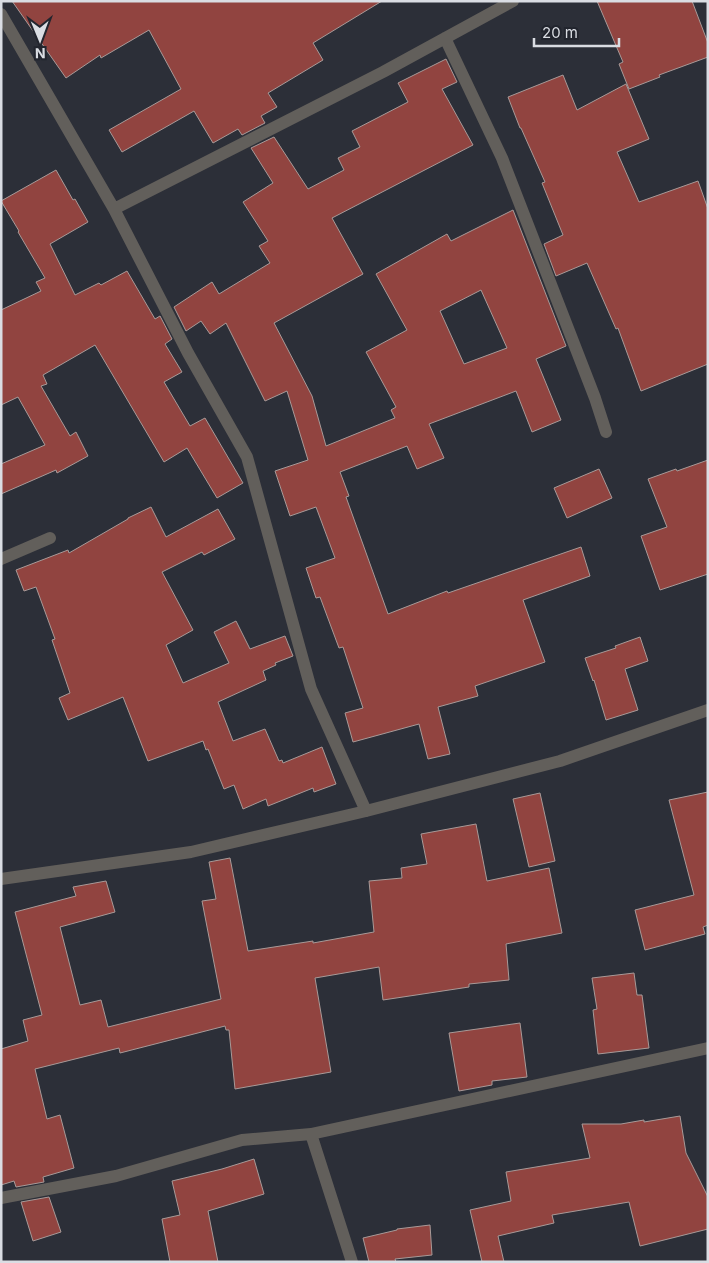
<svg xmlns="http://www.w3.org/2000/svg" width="709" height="1263" viewBox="0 0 709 1263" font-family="Inter,sans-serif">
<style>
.building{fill:#914440;stroke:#a89a98;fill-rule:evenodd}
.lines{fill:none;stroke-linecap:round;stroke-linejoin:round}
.minor{stroke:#625f5b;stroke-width:12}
</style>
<rect width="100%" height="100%" fill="#2c2f38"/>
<path class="building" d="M12,1H382L313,43L323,60L268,93L277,107L261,116L265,123L242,135L238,129L213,143L194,111L122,152L109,130L181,89L149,30L101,58L100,55L66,78Z
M597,1H692L708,43V57L659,75L660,77L629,89L619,64L623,62Z
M446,59L457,82L442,89L473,145L332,218L363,274L274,323L312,396L326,446L395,418L391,410L396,407L366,352L407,330L376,274L447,234L451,241L513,210L566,346L536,359L561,420L532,432L516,391L429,424L444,458L417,469L407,446L340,472L349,496L346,497L388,614L447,591L448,593L581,547L590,576L523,600L545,662L475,686L478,696L438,707L450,754L428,759L419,724L353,742L345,713L363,708L343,647L339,648L320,597L316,598L306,568L335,558L316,507L290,516L275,471L308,460L287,391L265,401L226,323L210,334L201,321L186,331L174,307L212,282L219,294L270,263L259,246L268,241L243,202L273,183L251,148L274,137L308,189L344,170L338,158L360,147L352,131L408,102L398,83ZM481,290L507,348L464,364L440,311Z
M563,75L577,110L626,84L649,139L617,152L639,202L698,181L708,209V364L641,391L618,328L616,329L587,263L556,276L544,244L563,235L542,183L545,182L521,128H520L508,97Z
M56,170L73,200L75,199L88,222L50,244L75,295L99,283L101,285L127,271L155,319L160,316L172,339L165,344L182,372L164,382L190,426L205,418L243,483L217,498L187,448L164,462L95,345L43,375L47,384L41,386L70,436L76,432L88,456L57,473L56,470L1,494V464L45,445L18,397L1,405V310L41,291L36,282L45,278L18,232L19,231L1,201Z
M708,460V574L660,590L641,536L667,527L648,479L676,469L677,471Z
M599,469L612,498L567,518L554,488Z
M151,507L166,537L218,509L235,539L204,555L202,552L162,572L193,630L166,645L183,683L229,663L214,632L236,621L250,649L285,636L293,656L275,663L276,665L263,671L266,680L218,702L233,741L265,729L279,761L282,760L283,763L322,747L336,784L314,792L313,788L268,806L266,799L243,809L234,785L224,789L208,749L206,750L203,741L148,761L123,697L68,720L59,698L70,693L52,640L55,639L36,587L24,591L16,570L68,550L69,553L128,519V518Z
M640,637L648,661L625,669L638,710L606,720L594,680L593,681L585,658L616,648L615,646Z
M708,792V925L703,927L705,934L645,950L635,910L694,895L669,800Z
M540,793L555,861L529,867L513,799Z
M476,824L487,881L549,868L562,933L506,944L509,980L469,984V987L383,1000L379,967L315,978L331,1072L235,1089L229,1030H226L225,1026L120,1053L119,1048L35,1069L47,1119L60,1115L74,1168L43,1177L44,1182L16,1187L14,1181L1,1185V1049L28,1041L23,1020L42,1015L15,912L76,896L73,887L106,881L115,912L60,927L80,1005L101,1000L108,1027L221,999L202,901L216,899L209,862L230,858L248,951L313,941V943L374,932L369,881L402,878L401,868L427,864L421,834Z
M634,973L637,995H642L649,1048L598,1054L593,1010L597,1009L592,978Z
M520,1023L527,1077L492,1081V1085L459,1091L449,1033Z
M680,1116L686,1153L708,1197V1229L640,1246L629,1202L552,1215L554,1223L498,1236L504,1262H482L470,1210L511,1201L506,1172L590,1158L582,1124H621L644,1120V1122Z
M254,1159L264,1194L208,1211L218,1262H170L162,1219L180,1215L172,1181L222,1169Z
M49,1197L61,1232L33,1241L21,1202Z
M430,1225L432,1255L395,1259L396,1262H369L363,1238L397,1230V1229Z"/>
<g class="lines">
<path class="minor" d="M1,14L114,209L188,353L247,457L311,689L366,811
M445,38L502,158L595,398L606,432
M114,209L383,72L513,1
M1,559L50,538
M1,879L191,852L366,811L560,761L708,710
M311,1134L352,1262
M1,1198L116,1176L242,1140L311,1134L708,1048"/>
</g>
<rect width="709" height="1263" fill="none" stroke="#dadde3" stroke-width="5"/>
<g transform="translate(40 40) rotate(179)" stroke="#22252e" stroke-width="4" paint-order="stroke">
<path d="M0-4L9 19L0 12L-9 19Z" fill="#dadde3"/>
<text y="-8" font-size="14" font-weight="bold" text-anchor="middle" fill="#dadde3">N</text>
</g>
<path d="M534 38v8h85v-8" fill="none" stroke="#dadde3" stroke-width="2.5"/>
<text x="542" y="38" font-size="15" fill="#dadde3" stroke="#22252e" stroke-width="4" paint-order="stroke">20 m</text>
</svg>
